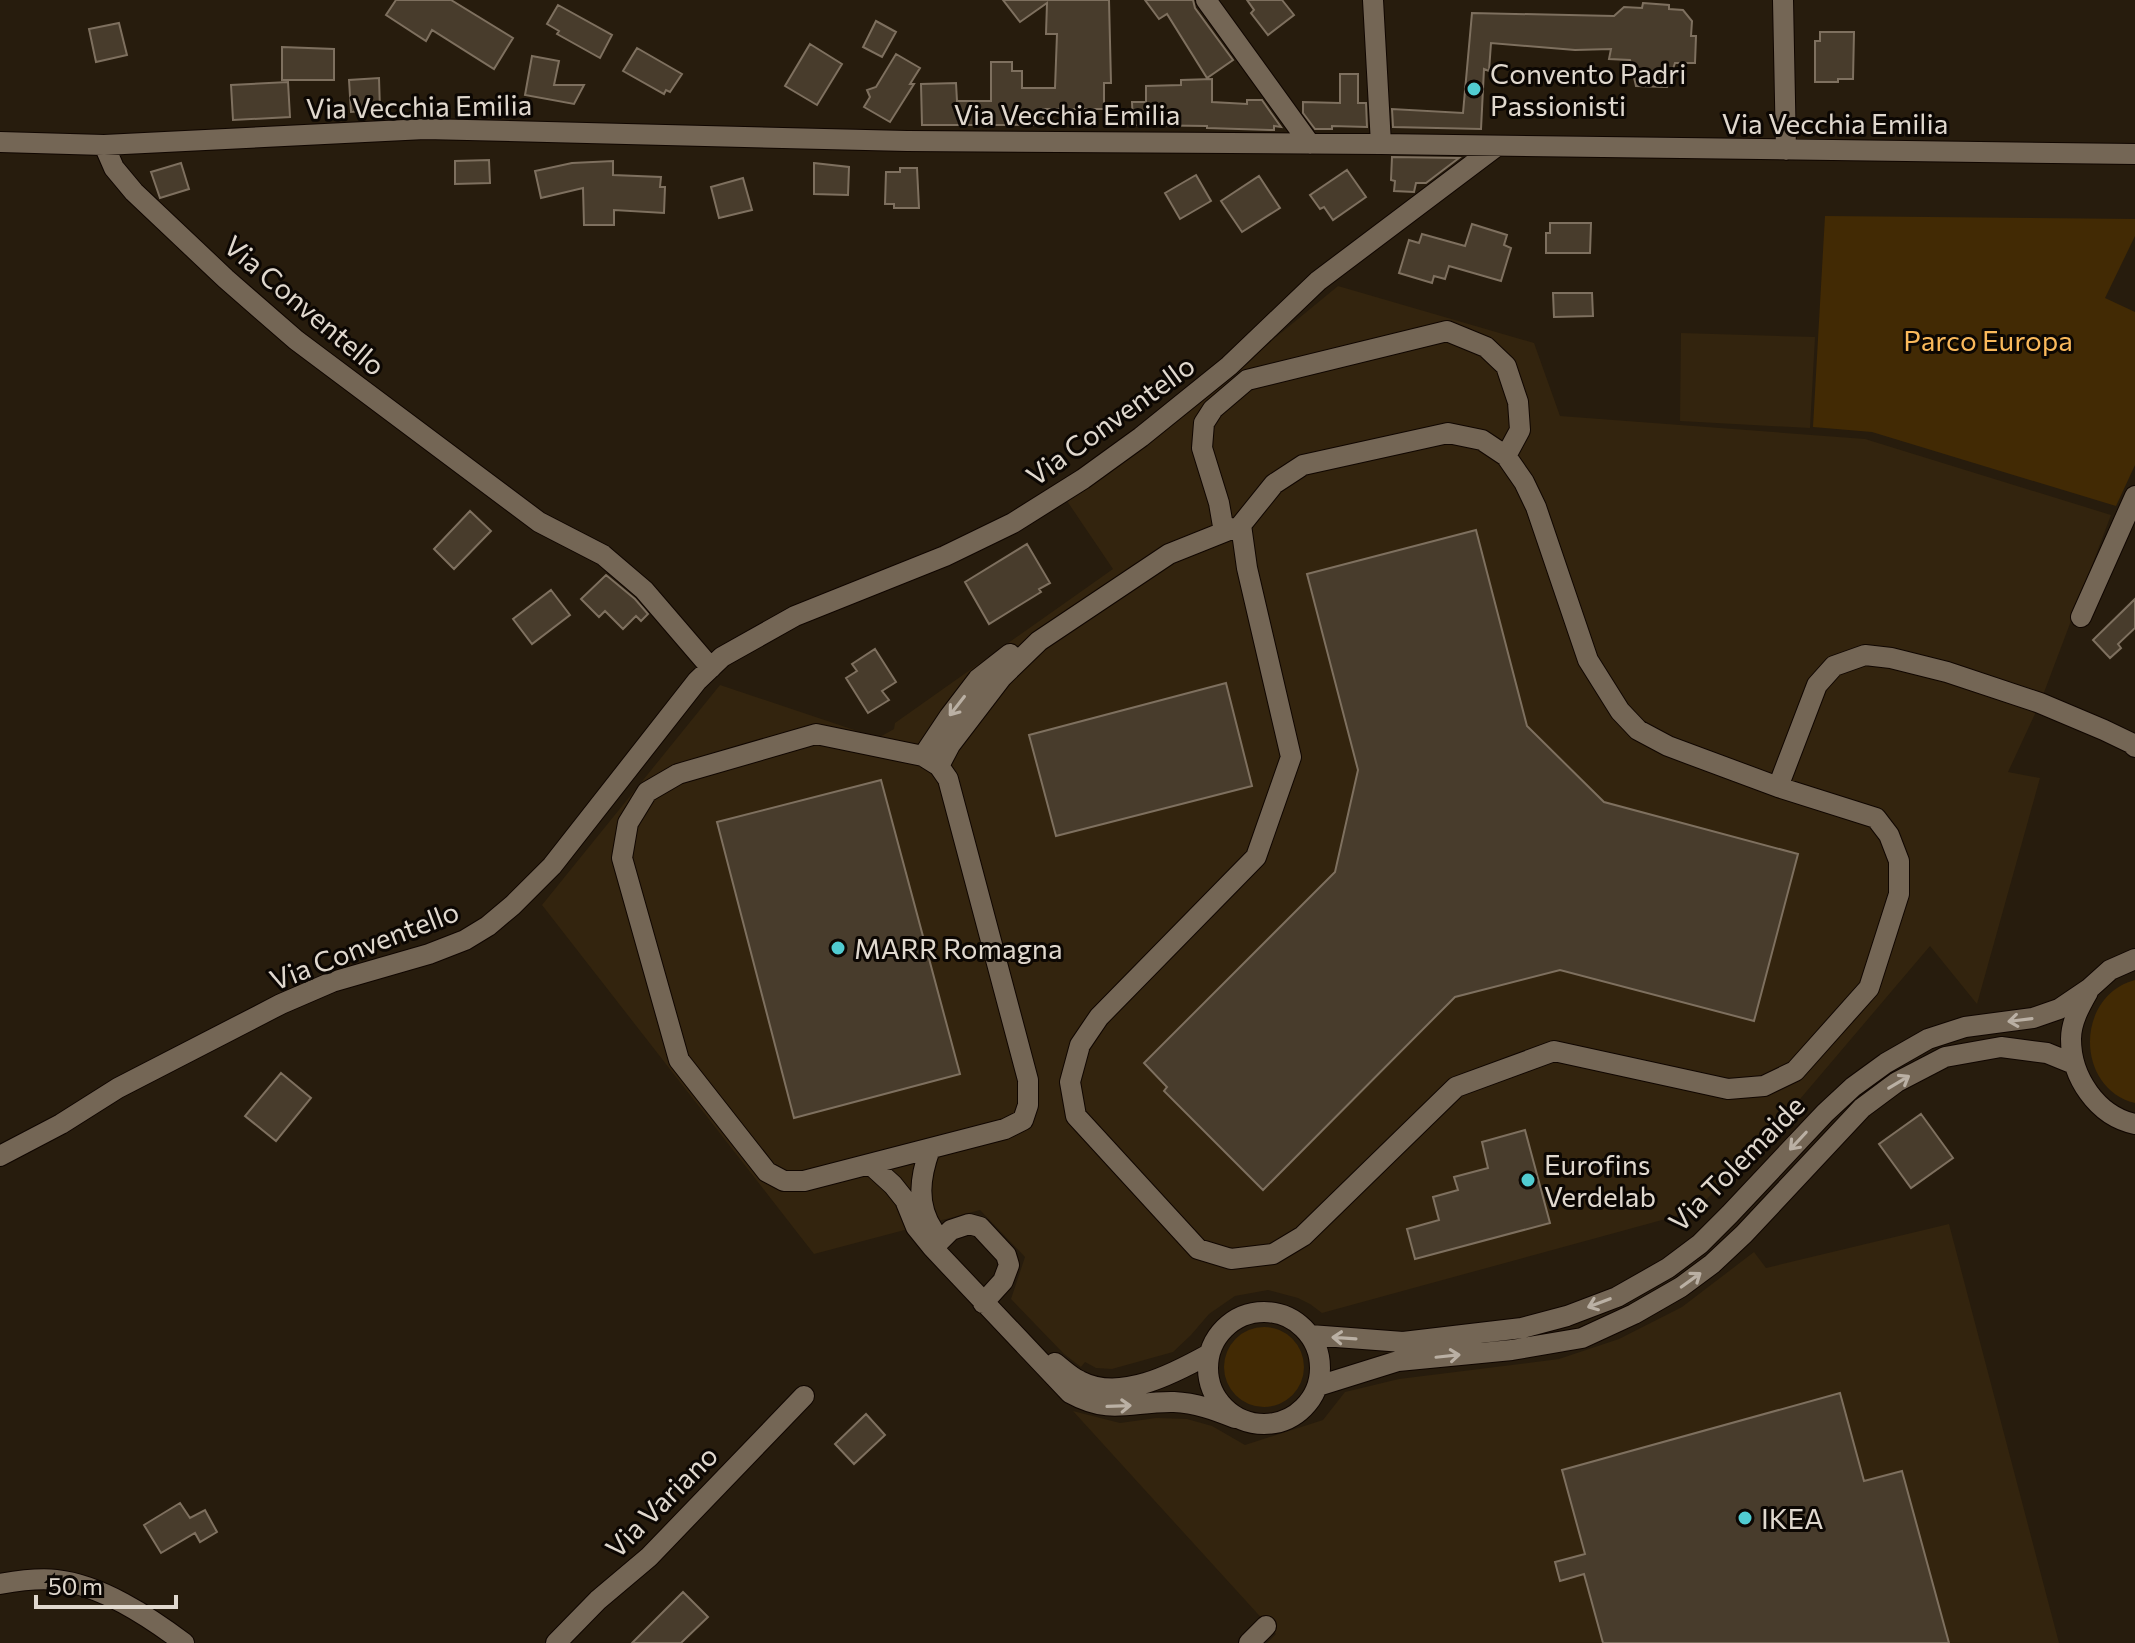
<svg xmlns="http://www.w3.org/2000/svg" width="2135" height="1643" viewBox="0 0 2135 1643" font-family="Commissioner,sans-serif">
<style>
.built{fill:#33240e}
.green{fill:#422a04}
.building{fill:#483c2c;stroke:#7e705f;stroke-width:2}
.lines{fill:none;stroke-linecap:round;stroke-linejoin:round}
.minor-casing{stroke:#100600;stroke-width:22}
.minor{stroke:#746655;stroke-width:20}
.oneway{stroke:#bab0a4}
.poi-dot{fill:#51ccd1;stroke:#0c0703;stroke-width:3}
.labels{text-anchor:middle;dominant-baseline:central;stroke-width:6;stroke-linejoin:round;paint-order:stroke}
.poi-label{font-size:28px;fill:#e0d8ce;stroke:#0c0703;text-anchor:start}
.street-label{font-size:28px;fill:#e0d8ce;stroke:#0c0703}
.park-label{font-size:28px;fill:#fab95b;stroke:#0c0703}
</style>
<rect width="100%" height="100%" fill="#271c0d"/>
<path class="built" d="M1338,286L1534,343L1560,416L1865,439L2111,515L2040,703L2008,772L2040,778L1977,1004L1930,946L1767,1138L1695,1211L1322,1313L1310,1304L1298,1298L1268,1290L1235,1296L1209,1314L1191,1335L1173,1352L1112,1369L1096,1368L1085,1362L1081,1367L1064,1354L1011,1299L1025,1257L980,1210L814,1254L542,905L720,685L878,738L894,729L895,723L1113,569L1067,501L1132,456Z
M1681,333L1815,337L1810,428L1680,421Z
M1949,1224L2059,1643H1267L1276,1634L1073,1411L1120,1423L1156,1418L1187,1419L1212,1426L1245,1445L1323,1420L1345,1392L1399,1379L1559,1359L1619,1339L1682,1307L1754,1252L1766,1268Z"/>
<path class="green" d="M1825,216L2135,219V236L2105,298L2135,312V465L2116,506L1872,432L1813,427Z
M2135,980V1103C2075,1088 2075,996 2135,980Z
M1224 1367a40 40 0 1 1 80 0a40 40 0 1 1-80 0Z"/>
<path class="building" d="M396,0H451L513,38L494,69L432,30L426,41L386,15Z
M1003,0H1109L1111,83H1104V109H1043V125H922L921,84L956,83L957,101H991V62H1012V71H1022V88H1055L1057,34H1046L1047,3L1020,22Z
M1145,0H1193L1195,8L1233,60L1207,78L1167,14L1159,19Z
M1247,0H1282L1294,15L1268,35L1251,13L1254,10Z
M1643,3L1669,5V9L1683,10L1692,21L1691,36H1696L1695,63H1675L1667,87L1636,86L1630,60L1609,59L1611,49L1575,50L1491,43L1489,71L1484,69L1481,129L1393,127L1392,109L1463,113L1472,13L1614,16L1624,7L1642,8Z
M558,5L612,35L600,58L557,34L559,31L547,24Z
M876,21L896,32L882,57L863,47Z
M119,23L127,55L96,62L89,29Z
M1820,32H1854L1853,79H1838V82H1815V41H1820Z
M810,44L842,64L817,105L785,86Z
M282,47L334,49V80H282Z
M637,48L682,74L670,92L666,90L664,94L623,71Z
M896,54L920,68L910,84H914L890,122L864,107L870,97L867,90L876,87Z
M532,56L559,61L554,85H584L574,104L525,95Z
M1340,74H1358V103H1366L1367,127L1332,126V129H1315L1303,113V102L1340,103Z
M379,78L380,110L351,112L349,80Z
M1212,79V102L1247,104V100H1262L1281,127L1274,126V130H1270L1207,128V126L1133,125L1132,102H1146V86L1181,85V80Z
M288,82L290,117L233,120L231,85Z
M1392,157L1459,158L1426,183H1416L1414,192L1394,191L1395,181L1391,180Z
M489,160L490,183L455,184V161Z
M613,161V175L661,177L660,187H665L664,213L614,210V225H584L583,188L541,198L535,171L572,163Z
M181,163L189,189L160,198L151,172Z
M814,163L849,167L848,195L814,194Z
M900,168H917L919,208H894V204H885L886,172H900Z
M1347,170L1366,197L1333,220L1324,207L1320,209L1310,195Z
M1196,175L1211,201L1180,219L1165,193Z
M1259,176L1280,208L1242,232L1221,201Z
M743,178L752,210L719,218L711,187Z
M1550,223H1591L1590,253H1546V233H1550Z
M1472,224L1507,235L1504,245L1511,248L1501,281L1449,266L1445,279L1434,276L1432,283L1399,273L1409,240L1419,243L1422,234L1465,246Z
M1553,293H1592L1593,316L1554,317Z
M470,511L491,531L454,569L434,549Z
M1476,530L1527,726L1604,802L1798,854L1754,1021L1560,970L1455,997L1263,1190L1164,1091L1167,1087L1144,1063L1335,872L1358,770L1307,574Z
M1027,544L1050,583L1039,589L1041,592L989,624L965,582Z
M606,575L635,599L648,614L641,621L636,616L623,629L605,611L599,617L581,599Z
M551,590L570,615L532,644L513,619Z
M2135,599V628L2118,644L2121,648L2110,658L2093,640Z
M875,649L896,682L882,691L889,700L868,713L846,678L857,671L852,664Z
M1226,683L1252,786L1056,836L1029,735Z
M881,780L960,1074L794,1118L717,822Z
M281,1073L311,1098L276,1141L245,1116Z
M1921,1114L1953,1158L1911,1188L1879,1144Z
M1525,1130L1550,1223L1415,1259L1407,1229L1439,1220L1433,1197L1458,1190L1454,1177L1488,1168L1482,1142Z
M1840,1393L1864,1481L1902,1471L1949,1643H1603L1584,1574L1560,1581L1555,1562L1585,1554L1562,1470Z
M866,1414L885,1435L854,1464L835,1444Z
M180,1503L190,1518L205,1510L217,1532L200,1542L195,1533L161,1553L144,1525Z
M683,1592L708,1617L681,1643H632Z"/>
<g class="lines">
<defs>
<path id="minor" d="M1206,0L1310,144
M1373,0L1381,144
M1783,0L1786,150
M0,142L104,145L425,129L907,141L1381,144L2135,154
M104,145L114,168L134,192L226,279L296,340L539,522L603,555L644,590L711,668
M1448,433L1482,440L1506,456L1524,482L1536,507L1588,660L1620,711L1638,730L1668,746L1778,787L1876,818L1889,835L1899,861V894L1869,988L1795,1071L1764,1086L1728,1089L1554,1051L1456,1087L1303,1236L1273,1254L1231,1259L1198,1249L1076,1116L1070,1082L1080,1045L1099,1017L1256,857L1291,757L1247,568L1241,525L1274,484L1303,465Z
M1224,532L1219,503L1202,448L1204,423L1213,409L1247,380L1447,331L1486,347L1506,366L1518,402L1520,430L1506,456
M2081,617L2135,496
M816,734L923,756L939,766L948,779L1028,1080V1105L1023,1120L1005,1129L804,1181H784L767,1172L679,1060L622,858L628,823L647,792L678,774Z
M923,756L949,717L978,679L1010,654
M939,766L950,745L1002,677L1039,641L1169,554L1234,528
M1778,787L1817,685L1834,666L1865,655L1891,658L1947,672L2040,703L2104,730L2131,743L2135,747
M2088,992C2080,1006 2071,1022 2071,1039C2071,1077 2097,1116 2135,1124
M930,1149C920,1177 916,1204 933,1230
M0,1156L61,1124L118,1088L281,1004L332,982L429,954L465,940L488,926L513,905L552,866L697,681L722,657L795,616L945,556L1013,523L1083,479L1141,437L1229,366L1318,281L1497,146
M870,1164L893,1185L905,1200L916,1227L933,1248L1070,1393C1112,1416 1131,1401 1174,1402C1196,1403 1215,1410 1235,1418
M933,1248L951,1230L969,1224L980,1227L1006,1255L1009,1265L1003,1281L983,1303
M1208 1368a56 56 0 1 1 112 0a56 56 0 1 1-112 0Z
M1310,1335L1403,1342L1522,1328L1567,1316L1617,1297L1668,1268L1700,1244L1730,1214L1825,1113L1853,1087L1886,1063L1928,1039L1965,1027L2033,1018L2059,1009L2090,988L2110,970L2135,959
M1055,1363C1063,1369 1071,1377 1080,1381C1120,1402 1173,1374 1209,1354
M1318,1386L1398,1361L1512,1350L1582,1338L1634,1314L1681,1287L1712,1264L1744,1234L1862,1108L1897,1082L1945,1057L2001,1047L2047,1053L2074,1064
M0,1584C17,1581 39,1578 56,1580C101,1585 148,1616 184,1643
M556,1643L598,1600L649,1557L804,1396
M1249,1643L1266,1626"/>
</defs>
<use href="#minor" class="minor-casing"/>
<use href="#minor" class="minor"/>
</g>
<defs><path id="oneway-shaft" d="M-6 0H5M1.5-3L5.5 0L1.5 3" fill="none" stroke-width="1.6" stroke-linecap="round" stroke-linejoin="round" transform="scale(2)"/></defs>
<g class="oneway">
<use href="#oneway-shaft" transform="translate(957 706) rotate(128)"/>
<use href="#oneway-shaft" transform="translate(2020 1020) rotate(173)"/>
<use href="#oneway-shaft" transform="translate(1899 1082) rotate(-31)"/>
<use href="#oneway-shaft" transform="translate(1798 1141) rotate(133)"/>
<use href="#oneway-shaft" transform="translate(1691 1280) rotate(-36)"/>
<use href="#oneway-shaft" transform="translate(1599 1303) rotate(159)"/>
<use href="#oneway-shaft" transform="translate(1344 1338) rotate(-176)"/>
<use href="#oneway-shaft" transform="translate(1448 1356) rotate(-6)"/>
<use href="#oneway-shaft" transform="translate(1119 1406) rotate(-2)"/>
</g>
<g class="poi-dot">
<circle cx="1474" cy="89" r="8"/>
<circle cx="838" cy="948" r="8"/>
<circle cx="1528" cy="1180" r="8"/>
<circle cx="1745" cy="1518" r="8"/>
</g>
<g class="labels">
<g class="poi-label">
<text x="1490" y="73">Convento Padri<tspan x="1490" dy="32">Passionisti</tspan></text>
<text x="854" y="948">MARR Romagna</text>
<text x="1544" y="1164">Eurofins<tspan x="1544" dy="32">Verdelab</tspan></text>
<text x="1761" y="1518">IKEA</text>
</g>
<g class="street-label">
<text transform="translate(419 106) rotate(-1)">Via Vecchia Emilia</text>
<text x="1067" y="114">Via Vecchia Emilia</text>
<text x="1835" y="123">Via Vecchia Emilia</text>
<text transform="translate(305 305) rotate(40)">Via Conventello</text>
<text transform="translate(1110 420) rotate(-36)">Via Conventello</text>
<text transform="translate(364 945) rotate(-21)">Via Conventello</text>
<text transform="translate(1736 1163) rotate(-45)">Via Tolemaide</text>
<text transform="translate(661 1501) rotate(-45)">Via Variano</text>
</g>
<g class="park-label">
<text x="1988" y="340">Parco Europa</text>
</g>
</g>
<path d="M36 1595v12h140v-12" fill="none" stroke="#e0d8ce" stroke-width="4"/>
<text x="48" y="1595" font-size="24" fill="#e0d8ce" stroke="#0c0703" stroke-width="6" paint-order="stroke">50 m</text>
</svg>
